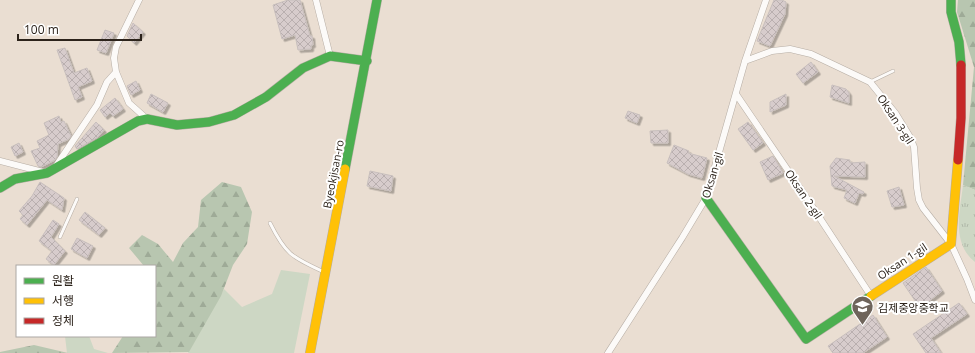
<svg xmlns="http://www.w3.org/2000/svg" width="975" height="353" viewBox="0 0 975 353" font-family="'Open Sans','Noto Sans KR',sans-serif">
<style>
.grass{fill:#cdd7c4}
.forest{fill:url(#forest-firs)}
.park{fill:url(#park-tufts)}
.building{fill:url(#building-cross-hatch);stroke:#c8bfbd;filter:url(#shadow)}
.lines{fill:none;stroke-linecap:round;stroke-linejoin:round}
.lane-casing{stroke:#b6ada4;stroke-width:4}
.street-casing{stroke:#b6ada4;stroke-width:7}
.fast-casing{stroke:#b6ada4;stroke-width:10}
.slow-casing{stroke:#b6ada4;stroke-width:10}
.jam-casing{stroke:#b6ada4;stroke-width:10}
.lane{stroke:#fcfaf8;stroke-width:3}
.street{stroke:#fcfaf8;stroke-width:6}
.fast{stroke:#4caf50;stroke-width:9}
.slow{stroke:#ffc107;stroke-width:9}
.jam{stroke:#c62828;stroke-width:9}
.labels{text-anchor:middle;dominant-baseline:central;stroke-width:4;stroke-linejoin:round;paint-order:stroke}
.street-label{font-size:11px;fill:#2c231b;stroke:#fff}
.poi-label{font-size:11px;fill:#2c231b;stroke:#fff;text-anchor:start}
</style>
<defs>
<pattern id="forest-firs" width="22" height="20" patternUnits="userSpaceOnUse"><rect width="22" height="20" fill="#b8c6b0"/><path d="M5 1l3.5 6h-7zM16 11l3.5 6h-7z" fill="#9eaa97"/></pattern>
<pattern id="park-tufts" width="24" height="20" patternUnits="userSpaceOnUse"><rect width="24" height="20" fill="#cdd7c4"/><path d="M3 7l-1-3M5 7V3M7 7l1-3M15 17l-1-3M17 17v-4M19 17l1-3" fill="none" stroke="#b0b8a8"/></pattern>
<pattern id="building-cross-hatch" width="8" height="8" patternUnits="userSpaceOnUse"><rect width="8" height="8" fill="#d7cccc"/><path d="M0 0l8 8M0 8l8-8" fill="none" stroke="#b9afaf"/></pattern>
<filter id="shadow"><feDropShadow dx="2.5" dy="2.5" stdDeviation="0" flood-color="#0004"/></filter>
</defs>
<rect width="100%" height="100%" fill="#eaded2"/>
<path class="grass" d="M281,270L310,274L294,353H188L224,289L242,307L272,294Z
M65,336H89L94,349L108,353H67Z"/>
<path class="forest" d="M958,0H975V190L963,185L974,67L957,12Z
M222,182L241,187L252,212L247,244L233,265L221,296L189,352L112,353L123,336H155V266H144L129,248L142,235L158,244L173,262L183,243L198,227L201,200Z
M34,345L68,353H0V352Z"/>
<path class="park" d="M963,185L975,190V262C951,243 960,211 963,185Z"/>
<path class="building" d="M288,0H300L310,36H312L313,45H311V49L298,50L295,35L282,39L273,5Z
M774,0H782L786,2L785,14L770,46L757,41Z
M133,23L143,32L134,43L127,36Z
M105,30L114,33L106,53L97,50Z
M65,48L74,73L87,68L92,81L78,87L82,97L75,100L57,50Z
M811,62L818,72L803,83L796,74Z
M136,81L140,90L131,95L127,86Z
M832,85L846,89L849,93V103L830,97Z
M151,94L168,103L163,112L147,103Z
M786,94V105L770,112V102Z
M115,98L123,109L113,116L110,113L105,117L100,110Z
M628,111L640,115L637,123L625,118Z
M59,116L61,122L64,121L71,136L69,139L58,144L57,157L55,160L41,167L38,166L31,151L40,148L37,141L49,135L44,123Z
M96,122L104,130L98,137L77,149L75,146Z
M748,122L763,143L753,150L738,129Z
M668,130V143H651L650,131Z
M19,143L23,152L15,156L11,147Z
M674,145L689,151L688,153L707,158L702,178L688,174L667,163Z
M773,156L783,173L768,180L760,162Z
M836,158L850,160V163L865,162V177L834,176L864,192L863,194L859,193L855,203L844,198L847,190L832,186L830,166Z
M370,171L393,176L391,191L367,186Z
M40,182L64,198L62,210L47,200L27,225L20,219L23,215L19,211L32,196Z
M899,187L904,205L892,207L887,191Z
M85,212L105,228L99,235L79,220Z
M53,220L59,224L51,237L65,251L54,265L46,259L52,251L39,241Z
M77,238L93,246L87,258L71,249Z
M926,267L942,291L920,308L903,283Z
M959,303L967,314L931,338L941,353H926L913,334Z
M873,315L887,337L863,353H833L828,346Z"/>
<g class="lines">
<defs>
<path id="lane" d="M870,82L893,71
M270,223C286,255 292,257 324,272
M60,237L77,199"/>
<path id="street" d="M139,0L116,47L114,58L116,72L129,103L147,119
M316,0L330,56
M745,61L772,51L790,49L811,54L870,82L896,114L910,137L914,147L917,188L919,200L923,208L951,244L967,279L975,300
M736,94L804,194L871,296
M0,161L43,172
M56,166L97,105L107,82L116,72
M608,353L682,238L706,198L745,61L766,0"/>
<path id="fast" d="M951,0V12L959,42L961,65
M345,169L377,0
M0,188L15,179L47,173L138,121L147,119L177,125L209,122L234,115L266,97L303,68L330,56L367,61
M706,198L806,339L871,296"/>
<path id="slow" d="M871,296L951,244L958,160
M310,353L345,169"/>
<path id="jam" d="M958,160L961,118V65"/>
</defs>
<use href="#lane" class="lane-casing"/>
<use href="#street" class="street-casing"/>
<use href="#fast" class="fast-casing"/>
<use href="#slow" class="slow-casing"/>
<use href="#jam" class="jam-casing"/>
<use href="#lane" class="lane"/>
<use href="#street" class="street"/>
<use href="#fast" class="fast"/>
<use href="#slow" class="slow"/>
<use href="#jam" class="jam"/>
</g>
<defs>
<symbol id="school-pin" viewBox="-11 -11 22 30"><path d="M0 17L-7.5 6A9.5 9.5 0 1 1 7.5 6Z" fill="#6e645b" stroke="#fff"/><path d="M0-5L7-2L0 1L-7-2ZM-4 1L0 2.5L4 1V4Q0 6-4 4Z" fill="#fff"/></symbol>
</defs>
<g fill-rule="evenodd">
<use href="#school-pin" x="850" y="294" width="25" height="34"/>
</g>
<g class="labels">
<g class="street-label">
<text transform="translate(896 119) rotate(57)">Oksan 3-gil</text>
<text transform="translate(333 174) rotate(-79)">Byeokjisan-ro</text>
<text transform="translate(712 175) rotate(-73)">Oksan-gil</text>
<text transform="translate(804 194) rotate(56)">Oksan 2-gil</text>
<text transform="translate(902 261) rotate(-33)">Oksan 1-gil</text>
</g>
<g class="poi-label">
<text x="878" y="307">김제중앙중학교</text>
</g>
</g>
<rect x="16" y="265" width="140" height="72" fill="#ffffff" stroke="#aba7a4"/>
<rect x="24" y="278" width="20" height="6" fill="#4caf50" stroke="#aba7a4"/>
<text x="52" y="285" font-size="12" fill="#2c231b">원활</text>
<rect x="24" y="298" width="20" height="6" fill="#ffc107" stroke="#aba7a4"/>
<text x="52" y="305" font-size="12" fill="#2c231b">서행</text>
<rect x="24" y="318" width="20" height="6" fill="#c62828" stroke="#aba7a4"/>
<text x="52" y="325" font-size="12" fill="#2c231b">정체</text>
<path d="M18 34v6h123v-6" fill="none" stroke="#2c231b" stroke-width="2"/>
<text x="24" y="34" font-size="12" fill="#2c231b" stroke="#ffffff" stroke-width="3" paint-order="stroke">100 m</text>
</svg>
